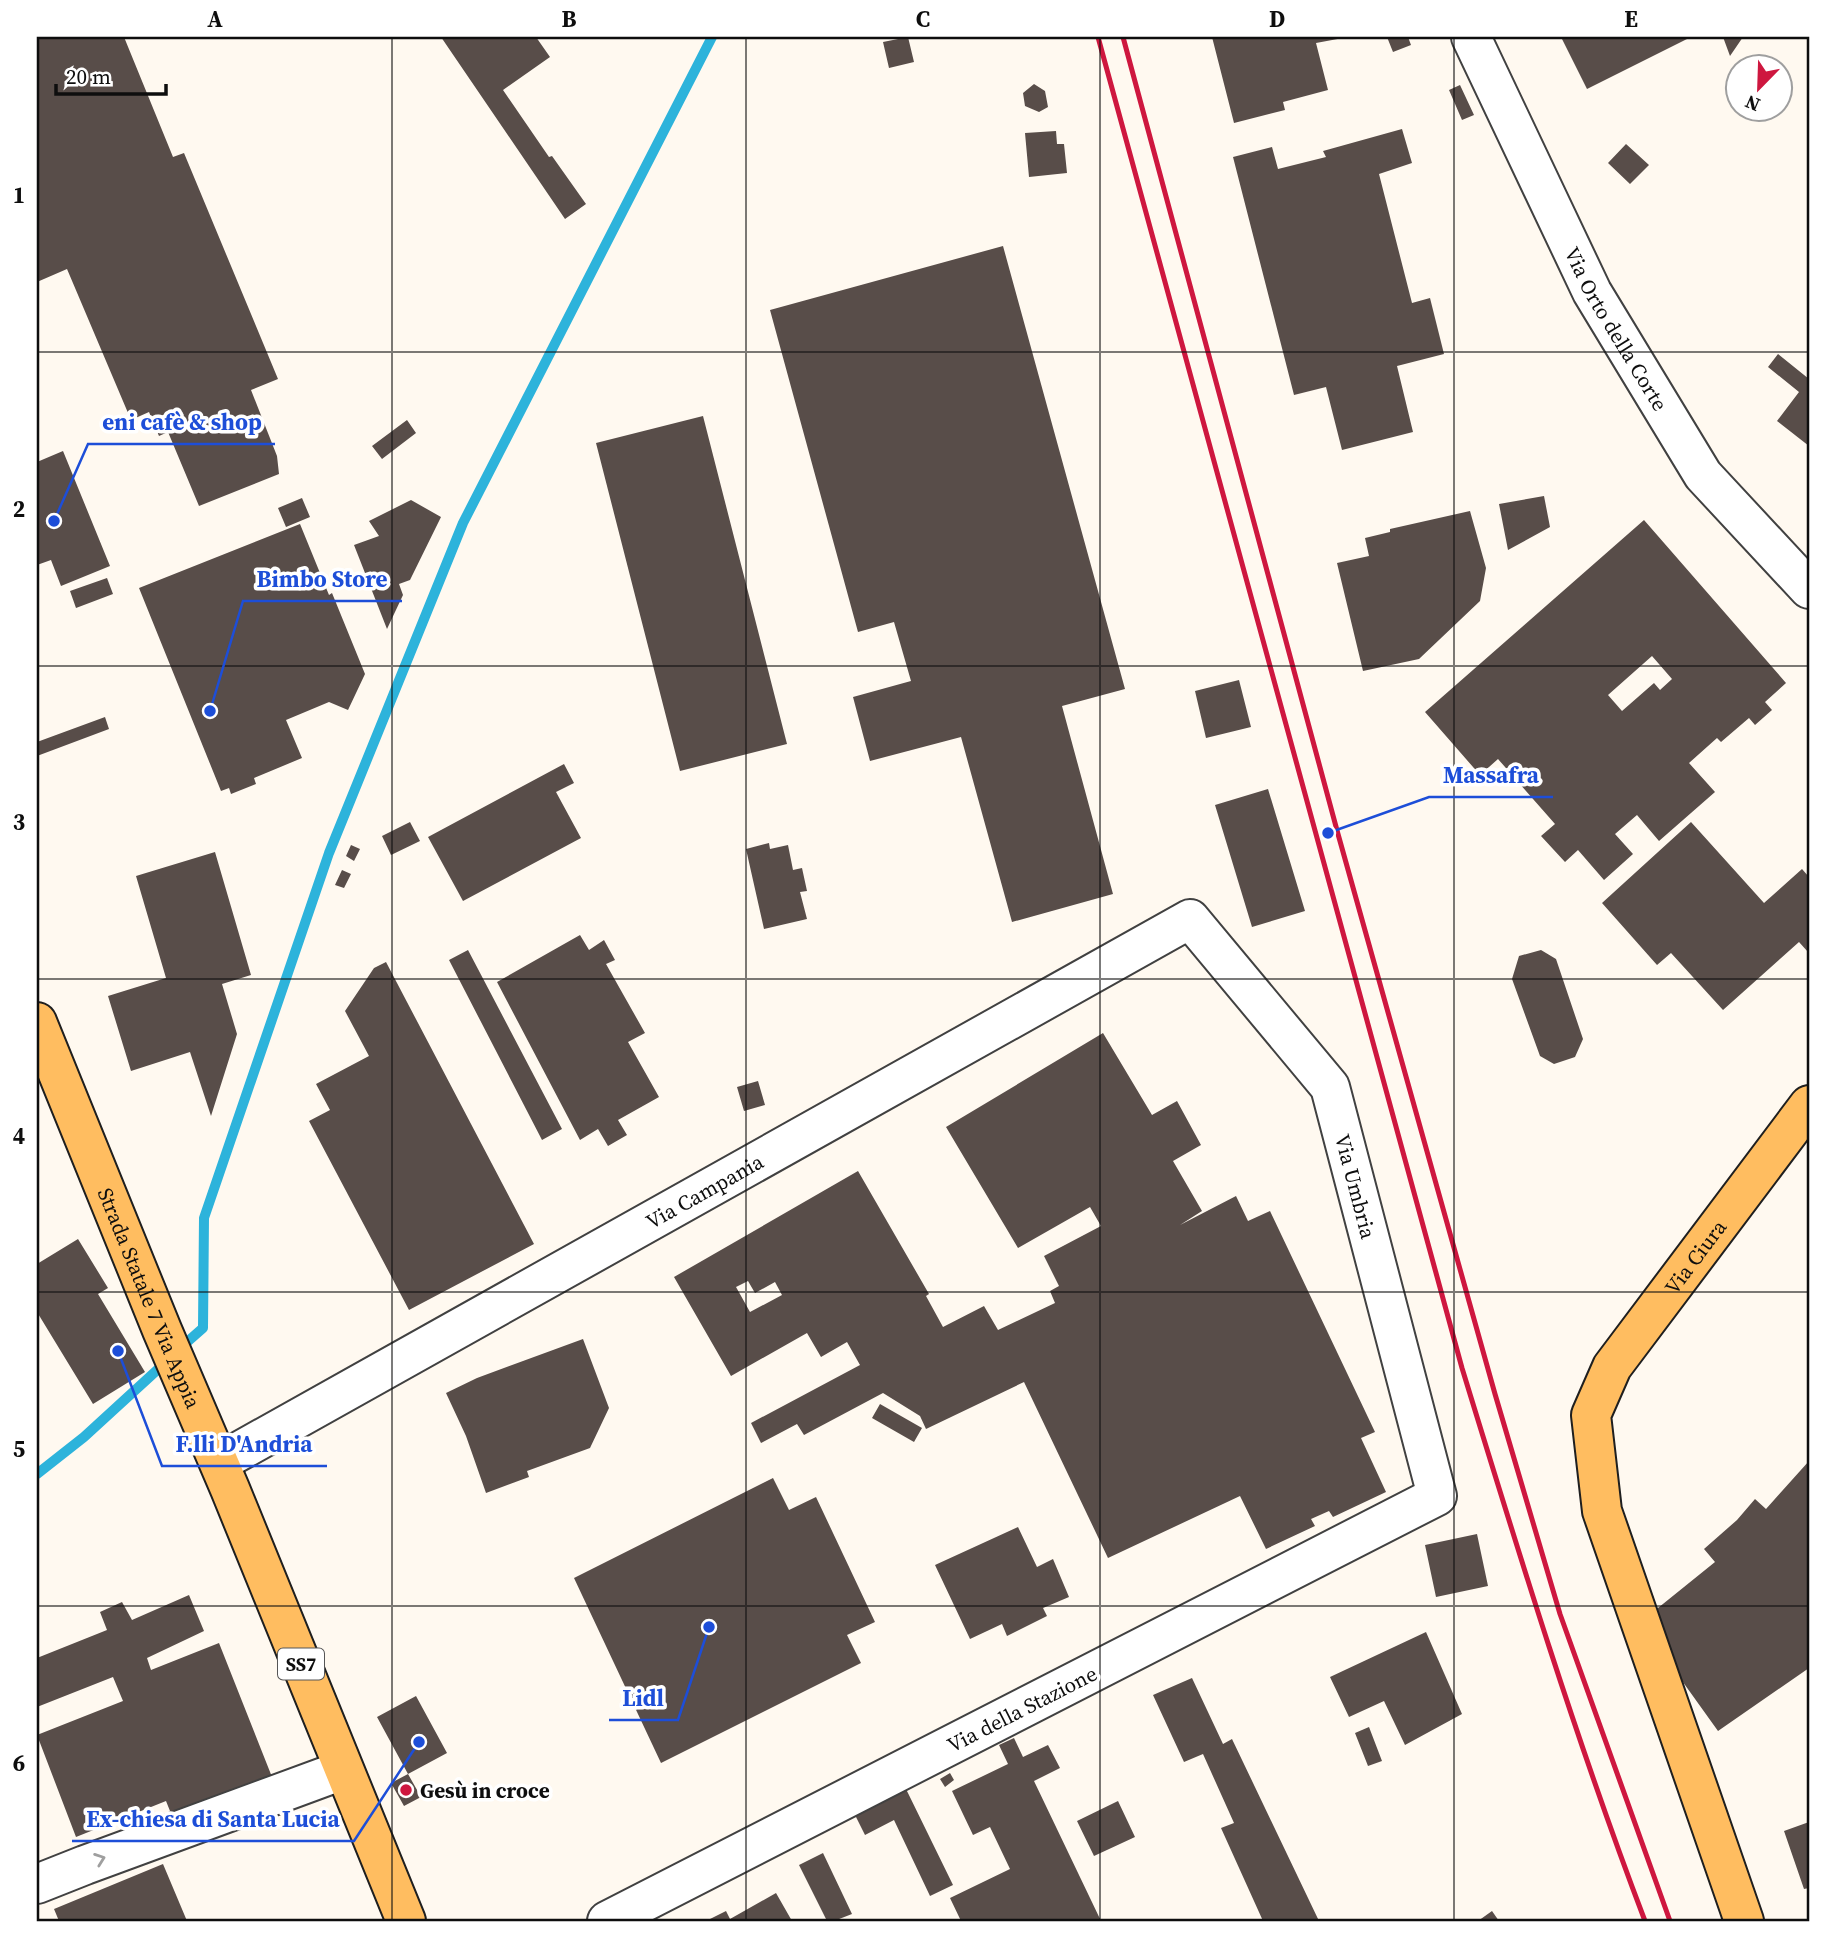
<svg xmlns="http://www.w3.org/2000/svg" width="1846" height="1958" viewBox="0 0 1846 1958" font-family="'Source Serif 4',serif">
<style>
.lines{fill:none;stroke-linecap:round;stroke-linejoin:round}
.stream{stroke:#2db3db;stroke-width:10}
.building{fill:#584d49;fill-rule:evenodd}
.minor-casing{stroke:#414141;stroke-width:42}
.major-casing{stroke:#1f1f1f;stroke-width:42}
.minor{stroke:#fff;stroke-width:38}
.major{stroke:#ffbd60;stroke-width:38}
.rail{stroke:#ce173f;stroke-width:5}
.oneway{stroke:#9f9f9f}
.grid{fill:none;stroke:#0e0e0e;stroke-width:2;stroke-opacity:0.55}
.poi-dot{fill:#ce173f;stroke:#fff;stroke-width:2.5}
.labels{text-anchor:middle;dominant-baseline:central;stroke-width:7;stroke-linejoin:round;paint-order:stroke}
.shield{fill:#fff;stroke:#565656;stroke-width:2}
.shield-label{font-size:19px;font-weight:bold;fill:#0e0e0e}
.street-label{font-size:21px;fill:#0e0e0e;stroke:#fff}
.poi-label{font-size:21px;font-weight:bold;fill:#0e0e0e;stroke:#fff;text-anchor:start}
.leader{fill:none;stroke:#1d4ed8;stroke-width:2.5}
.callout-dot{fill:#1d4ed8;stroke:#fff;stroke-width:2.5}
.callout-label{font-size:23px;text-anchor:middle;font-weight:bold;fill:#1d4ed8;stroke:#fff;stroke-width:7;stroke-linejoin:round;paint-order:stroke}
.neatline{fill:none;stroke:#0e0e0e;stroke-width:2.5}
.grid-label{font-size:23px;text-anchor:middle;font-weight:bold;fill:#0e0e0e}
</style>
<rect width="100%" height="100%" fill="#fff9f0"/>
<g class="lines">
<path class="stream" d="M178,1350L203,1328L204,1218L329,853L463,523L712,37
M37,1474L84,1437L167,1361"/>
</g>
<path class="building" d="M37,37H124L173,157L184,153L278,379L251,390L277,456L279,474L199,506L168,432L159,436L149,412L131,420L67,269L37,282Z
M441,37H536L550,57L503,90L549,157L552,156L586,204L565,219Z
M908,37L914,62L889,68L883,42Z
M1212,37H1343V38L1316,43L1328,90L1283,102L1285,110L1234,123Z
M1387,37H1408L1411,45L1393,52Z
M1561,37H1691L1587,89Z
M1723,37H1743L1730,56Z
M1034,84L1045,91L1048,107L1039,112L1025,106L1023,93Z
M1460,85L1474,115L1462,120L1449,90Z
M1402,129L1412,163L1379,174L1412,303L1430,298L1444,354L1397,366L1413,432L1342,450L1326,387L1294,395L1233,157L1272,147L1278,169L1326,157L1323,151Z
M1056,131L1057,144H1064L1067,173L1029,177L1025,133Z
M1626,144L1649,165L1630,184L1608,163Z
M1003,246L1125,689L1062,706L1113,894L1012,922L961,737L870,761L853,697L911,681L894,622L858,632L770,310Z
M1778,354L1809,379V446L1777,421L1799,392L1768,367Z
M703,416L787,744L680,771L596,443Z
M407,420L416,433L382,459L372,446Z
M63,451L110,566L61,586L51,560L37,565V462Z
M1544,496L1550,527L1508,550L1499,504Z
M302,498L310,517L286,527L278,508Z
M411,500L441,517L410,580L399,584L403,595L387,629L354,545L379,536L369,521Z
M1470,511L1486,568L1480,601L1419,659L1363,671L1337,563L1369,556L1365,538L1390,532V529Z
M1644,520L1786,683L1765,702L1772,710L1755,725L1749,718L1721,742L1717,738L1689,763L1715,792L1659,841L1637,815L1615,834L1633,854L1604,880L1578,850L1565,862L1541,836L1555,824L1498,759L1480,775L1425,712ZM1652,656L1672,679L1660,690L1654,683L1622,711L1608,695Z
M300,524L329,595L332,593L365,674L348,710L329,702L286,720L302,758L254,778L256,784L231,794L229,788L221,791L139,588Z
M107,578L113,594L76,608L70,591Z
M1239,680L1251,727L1206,738L1195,691Z
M105,717L109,729L37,756V742Z
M564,764L574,783L556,792L581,838L463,901L428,837Z
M1268,789L1305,911L1252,927L1215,805Z
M410,822L420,841L391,855L382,836Z
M1691,822L1764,903L1802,869L1809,877V950L1808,952L1799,942L1723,1010L1671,953L1657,965L1602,903Z
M769,843L770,849L788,845L793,870L802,868L807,891L800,892L807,919L764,929L746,849Z
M351,845L360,849L354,861L346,856Z
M215,852L251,975L222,984L237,1034L211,1116L190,1052L131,1071L108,996L166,978L136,876Z
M342,870L351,874L344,888L335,885Z
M580,935L589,950L604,940L615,960L606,964L645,1033L628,1042L659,1097L618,1120L627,1135L608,1146L598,1129L580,1140L497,982Z
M468,950L562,1129L542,1140L449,960Z
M1541,950L1556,959L1583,1039L1575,1057L1554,1064L1540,1056L1512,979L1519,956Z
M386,962L534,1244L409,1310L309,1121L330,1110L316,1084L369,1056L345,1011L374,968Z
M1103,1033L1152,1115L1177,1101L1201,1145L1173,1161L1202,1211L1180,1225L1236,1196L1248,1221L1270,1211L1375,1432L1361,1438L1386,1492L1333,1517L1329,1511L1311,1519L1315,1526L1266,1549L1240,1496L1108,1558L1024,1382L926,1429L920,1416L883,1393L804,1435L797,1424L761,1443L751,1423L860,1365L847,1342L821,1357L807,1333L731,1376L674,1277L858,1171L929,1294L926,1296L943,1327L984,1306L998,1330L1055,1303L1050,1291L1059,1286L1044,1256L1101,1226L1090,1207L1018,1248L946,1127ZM748,1281L755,1293L775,1282L782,1295L750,1312L736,1287Z
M758,1081L765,1105L744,1111L737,1087Z
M78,1239L108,1288L98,1294L145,1372L93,1404L37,1312V1264Z
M583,1339L609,1408L590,1448L527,1471L529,1477L486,1493L466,1436L446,1393L477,1378Z
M880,1404L922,1428L914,1442L872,1418Z
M1809,1461V1668L1718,1731L1675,1671L1653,1612L1715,1562L1704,1549L1737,1520L1755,1499L1766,1509Z
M773,1478L789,1510L816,1497L875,1622L847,1635L861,1663L661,1763L574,1578Z
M1018,1527L1037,1567L1053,1559L1069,1597L1043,1608L1047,1616L1007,1636L1002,1624L970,1639L935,1565Z
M1477,1534L1488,1586L1436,1597L1425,1545Z
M189,1595L204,1631L147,1658L151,1670L219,1643L272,1777L172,1816L166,1801L76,1837L37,1735L123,1701L113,1677L37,1707V1658L107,1630L100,1612L122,1602L132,1620Z
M1426,1632L1462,1714L1405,1745L1384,1701L1349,1717L1330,1677Z
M1192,1678L1223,1744L1232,1739L1319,1921H1263L1221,1828L1234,1823L1203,1754L1184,1762L1153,1695Z
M416,1696L447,1753L408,1774L421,1797L404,1806L391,1783L408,1774L377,1717Z
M1369,1727L1382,1761L1368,1766L1355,1733Z
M1014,1738L1023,1757L1048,1745L1060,1768L1034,1781L1101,1921H961L950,1898L1010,1869L990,1827L973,1835L952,1791L1008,1764L999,1745Z
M950,1773L954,1780L945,1787L940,1779Z
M906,1789L953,1885L930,1896L894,1820L865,1835L855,1815Z
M1118,1801L1135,1837L1094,1856L1077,1821Z
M1809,1822V1888L1804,1889L1784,1831Z
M823,1853L852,1914L834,1921H827L799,1865Z
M163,1864L187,1921H59L54,1909Z
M776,1893L792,1921H706L726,1911L730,1919Z
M1492,1911L1499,1921H1478Z"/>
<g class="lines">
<defs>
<g id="minor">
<path id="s1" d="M1471,37L1592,292L1703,475L1809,589"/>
<path id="s2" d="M220,1462L1190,919L1330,1087L1437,1496L607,1921"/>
<path d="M37,1884L85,1865L343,1770"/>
</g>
<g id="major">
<path id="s3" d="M37,1022L162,1330L230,1489L406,1921"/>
<path id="s4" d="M1744,1921L1602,1511L1591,1415L1612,1367L1809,1105"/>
</g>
</defs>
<use href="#minor" class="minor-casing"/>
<use href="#major" class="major-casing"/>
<use href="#minor" class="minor"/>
<use href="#major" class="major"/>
<path class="rail" d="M1098,37L1462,1368C1519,1554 1576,1740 1645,1921
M1123,37L1338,834L1495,1394L1560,1614L1670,1921"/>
</g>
<defs><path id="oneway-chevron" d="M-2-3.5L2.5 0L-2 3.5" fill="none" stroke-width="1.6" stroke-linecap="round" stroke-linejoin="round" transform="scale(1.75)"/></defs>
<use class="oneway" href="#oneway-chevron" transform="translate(100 1859) rotate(-20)"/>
<path class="grid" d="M392,37V1921M746,37V1921M1100,37V1921M1454,37V1921M37,352H1809M37,666H1809M37,979H1809M37,1292H1809M37,1606H1809"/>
<circle class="poi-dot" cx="406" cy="1790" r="7"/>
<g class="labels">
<rect class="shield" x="278" y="1648.5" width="46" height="31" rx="5"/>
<g class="shield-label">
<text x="301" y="1664">SS7</text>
</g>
<g class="street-label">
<text stroke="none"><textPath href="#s1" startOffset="326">Via Orto della Corte</textPath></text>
<text stroke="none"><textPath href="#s2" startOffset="1433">Via Umbria</textPath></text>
<text stroke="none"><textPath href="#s2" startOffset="555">Via Campania</textPath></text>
<text stroke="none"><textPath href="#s4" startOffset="721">Via Ciura</textPath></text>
<text stroke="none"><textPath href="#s3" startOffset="298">Strada Statale 7 Via Appia</textPath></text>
<text transform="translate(1022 1709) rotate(-27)">Via della Stazione</text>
</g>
<g class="poi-label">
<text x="420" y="1790">Gesù in croce</text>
</g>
</g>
<path class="leader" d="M54 521L88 444H275M210 711L243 601H402M1328 833L1429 797H1553M118 1351L162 1466H327M709 1627L678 1720H609M419 1742L354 1841H72"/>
<g class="callout-dot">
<circle cx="54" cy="521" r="7"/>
<circle cx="210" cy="711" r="7"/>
<circle cx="1328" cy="833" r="7"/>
<circle cx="118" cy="1351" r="7"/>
<circle cx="709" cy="1627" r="7"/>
<circle cx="419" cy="1742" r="7"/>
</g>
<g class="callout-label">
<text x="182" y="430">eni cafè &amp; shop</text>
<text x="322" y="587">Bimbo Store</text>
<text x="1491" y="783">Massafra</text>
<text x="244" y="1452">F.lli D'Andria</text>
<text x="643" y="1706">Lidl</text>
<text x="213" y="1827">Ex-chiesa di Santa Lucia</text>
</g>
<rect width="1846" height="1958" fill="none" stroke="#ffffff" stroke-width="77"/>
<g transform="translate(1759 88) rotate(203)"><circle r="33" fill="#ffffff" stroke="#9f9f9f" stroke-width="2"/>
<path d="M0-5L12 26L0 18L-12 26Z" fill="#ce173f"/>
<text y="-10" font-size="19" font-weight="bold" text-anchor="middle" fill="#0e0e0e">N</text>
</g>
<path d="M56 84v10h110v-10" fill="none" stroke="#0e0e0e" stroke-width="3.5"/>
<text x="66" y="84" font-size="21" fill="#0e0e0e" stroke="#ffffff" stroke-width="5" paint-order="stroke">20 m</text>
<rect x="38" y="38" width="1770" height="1882" class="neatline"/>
<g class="grid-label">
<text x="215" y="27">A</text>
<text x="569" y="27">B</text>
<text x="923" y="27">C</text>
<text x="1277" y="27">D</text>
<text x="1631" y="27">E</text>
<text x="19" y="203">1</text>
<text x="19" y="517">2</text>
<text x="19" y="830">3</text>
<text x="19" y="1144">4</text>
<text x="19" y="1457">5</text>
<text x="19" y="1771">6</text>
</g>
</svg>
